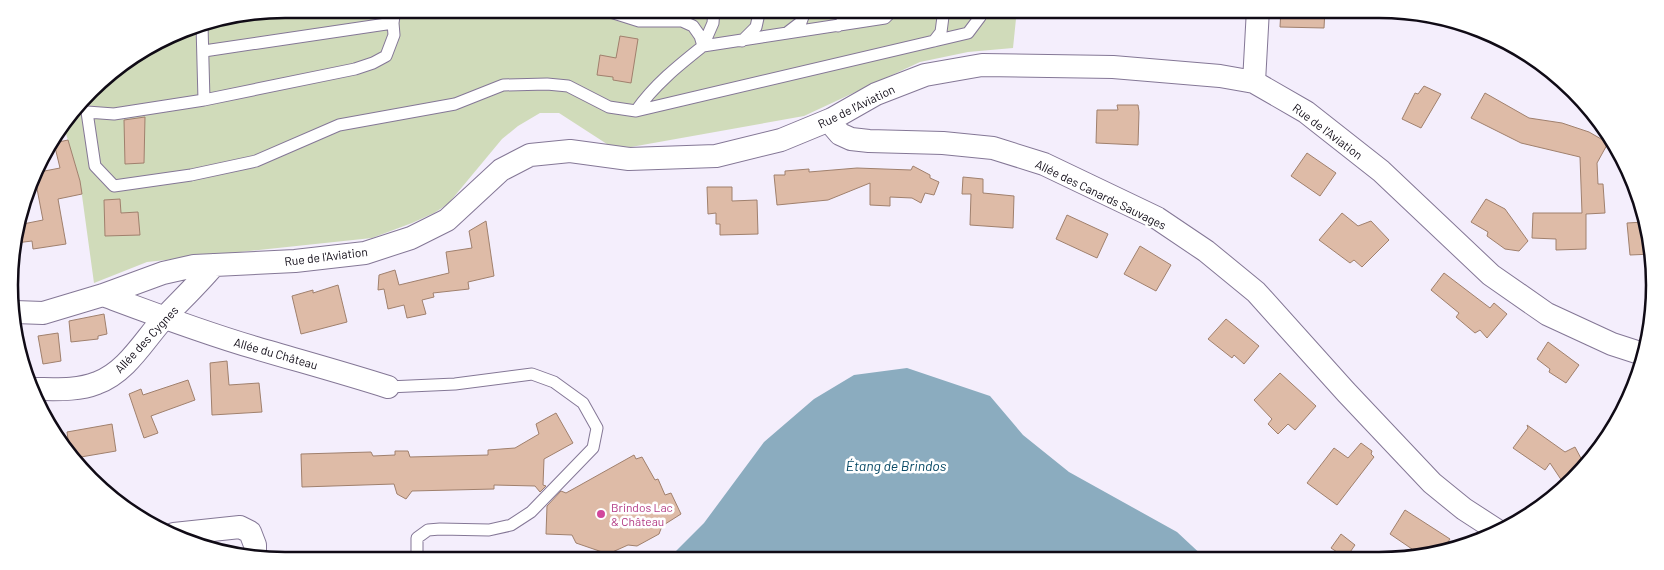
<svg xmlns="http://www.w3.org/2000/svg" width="1664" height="570" viewBox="0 0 1664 570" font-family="Barlow,sans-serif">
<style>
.green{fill:#d0dbba}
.water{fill:#8bacbf}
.building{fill:#debba7;stroke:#a0806d}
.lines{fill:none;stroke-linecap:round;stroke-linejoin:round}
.lane-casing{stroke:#847796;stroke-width:13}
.street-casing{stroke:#847796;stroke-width:24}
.lane{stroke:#fff;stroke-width:11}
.street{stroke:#fff;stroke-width:22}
.hotel-dot{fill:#d1479c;stroke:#fff;stroke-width:2}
.labels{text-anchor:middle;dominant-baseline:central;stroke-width:5;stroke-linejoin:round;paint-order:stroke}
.street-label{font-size:12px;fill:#100b16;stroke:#fff}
.hotel-label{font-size:12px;fill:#b23c85;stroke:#fff;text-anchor:start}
.water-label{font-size:14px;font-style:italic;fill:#084965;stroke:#fff}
.rim{fill:none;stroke:#100b16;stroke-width:2.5}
</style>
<rect width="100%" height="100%" fill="#f4eefc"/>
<path class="green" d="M285,9H1017L1013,48L968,52L920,62L804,116L631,147L610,146L559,113H540L518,126L502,139L448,204L434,213L412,223L372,238L147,262L94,283L80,181L64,127L103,77L180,30Z"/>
<path class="water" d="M127,62L109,85L102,79L103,77Z
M907,368L990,396L1023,435L1069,472L1177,532L1206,559L667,560L704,523L764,442L814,399L854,375Z"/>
<path class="building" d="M1281,9H1325L1324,28L1280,27Z
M620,36L638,39L631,83L613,80V77L597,75L600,55L616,58Z
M1424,86L1441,94L1421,128L1402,119L1415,93L1418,94Z
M1485,93L1529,118L1562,123L1589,132L1608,143L1597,163L1598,184H1603L1605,213L1586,214V249L1556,250V239L1532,238L1533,213H1582L1580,157L1521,143L1471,118Z
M1117,105H1138L1139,112L1138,145L1096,143L1097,110H1118Z
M145,117L144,163L125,164L124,120Z
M68,140L80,181L82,194L58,199L66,244L33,249L32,241L16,243V234L18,225L43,220L34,173L60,168L54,143Z
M1307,153L1336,173L1320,196L1291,176Z
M913,166L930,175V178L939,182L934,195L925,193L921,203L912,198L890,197V206L870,205V183L828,200L777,205L774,175H785V171L809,169V172L857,168L911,170Z
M963,177L983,179V193L1014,196L1013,228L970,225L971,194H962Z
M707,187H732V201L757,200L758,234L720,235V224H716V213L708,214Z
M120,199L121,213L138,212L140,235L105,236L104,200Z
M1486,199L1505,209L1528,241L1519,251L1505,249L1487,236L1488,232L1471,222Z
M1342,213L1358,226L1371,221L1389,240L1362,267L1354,260L1350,263L1319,240Z
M1067,215L1108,234L1097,258L1056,239Z
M486,221L494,276L468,282L469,289L433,293L434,297L422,300L426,314L407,318L404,305L388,309L384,289L378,290L379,275L395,270L399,285L449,273L446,252L472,248L469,231Z
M1644,222L1653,249V254L1630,255L1627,223Z
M1140,246L1171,265L1156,291L1124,274Z
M1444,273L1490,308L1494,303L1507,314L1487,338L1480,330L1475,333L1456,317L1459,313L1431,290Z
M338,285L347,322L301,334L292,296L313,290V293Z
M104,314L107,334L98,336V339L71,342L69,321Z
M1226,319L1259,346L1244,364L1234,355L1232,358L1208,339Z
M58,333L61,361L43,364L38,336Z
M1548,342L1579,365L1566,383L1549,372L1550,369L1537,359Z
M227,361L229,385L259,383L262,412L212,415L210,363Z
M1280,373L1316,406L1295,430L1288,424L1278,434L1268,424L1272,419L1254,400Z
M188,380L195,400L151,416L158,433L144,438L129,394L141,389L143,395Z
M556,413L573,443L544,459L543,485L546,486L540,492L535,486L494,485V489L412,491L406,499L397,494L394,484L302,487L301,454L371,452L373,456L395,455V451H408L410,457L488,455V450L515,448L539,434L536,424Z
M112,424L116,451L75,458L70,454L67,432Z
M1527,425L1565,452L1575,447L1584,464L1574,477L1564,484L1550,463L1545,470L1513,448L1528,428Z
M1361,443L1372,451L1371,454L1374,457L1337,505L1307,483L1334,448L1348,458Z
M634,455L636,459L642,457L655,480L658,479L665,495L671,493L681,514L662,526L659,534L637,546L628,545L608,554L576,543L572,535L546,534L547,506L561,491L566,493Z
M1405,510L1450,539L1442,551L1418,558L1409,552L1412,549L1390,534Z
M1341,534L1355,545L1346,558L1331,548Z"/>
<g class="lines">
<defs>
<path id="lane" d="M395,9L393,23L394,35L386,56L373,63L355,69L204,100L114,114L87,112L95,166L114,186L191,175L256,161L339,125L455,104L503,85L547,84L568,86L609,107L636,111C654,85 679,65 703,46L885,18L894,9
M601,9L639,21H682
M670,9L682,21L693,26L700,36L703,46
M202,25L204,100
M838,26L848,16L851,9
M788,32L801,22L806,9
M742,41L756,27L760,9
M934,41L941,32L944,9
M703,46L713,23L714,9
M204,51L393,23
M636,111L968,33L980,17L983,9
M388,387L455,384L532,374L554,382L583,403L597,428L593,448L531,512L511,525L489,530L440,529L428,530L417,538V561"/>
<path id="street" d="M1254,82L1258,9
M832,119L834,127L840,134L851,139L869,141L943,143L993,148L1044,164L1157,218L1206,251L1256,292L1346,392L1432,483L1464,509L1501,533
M103,295C154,314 204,333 256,348C300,361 344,373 388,387
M15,312L43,313L103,295L163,273L194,266L295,261L365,253L411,238L447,220L501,170L530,155L570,151L629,159L716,156L781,140L832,119L876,94L925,75L982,65L1113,67L1220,76L1254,82L1306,112L1381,171L1491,275L1547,314L1612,344L1646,355
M33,389C54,389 77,391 97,383C127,372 144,340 165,317C181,300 199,283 214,265
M174,534L240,527L250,532L255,545V557"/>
</defs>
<use href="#lane" class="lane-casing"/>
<use href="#street" class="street-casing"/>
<use href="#lane" class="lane"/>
<use href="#street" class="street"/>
</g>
<circle class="hotel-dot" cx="601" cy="514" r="5"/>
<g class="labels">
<g class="street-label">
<text transform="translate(856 106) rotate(-26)">Rue de l'Aviation</text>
<text transform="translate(1328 131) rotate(37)">Rue de l'Aviation</text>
<text transform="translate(1101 194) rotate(26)">Allée des Canards Sauvages</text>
<text transform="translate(326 256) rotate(-7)">Rue de l'Aviation</text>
<text transform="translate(146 339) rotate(-47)">Allée des Cygnes</text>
<text transform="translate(276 353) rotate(16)">Allée du Château</text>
</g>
<g class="hotel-label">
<text x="611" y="507">Brindos Lac<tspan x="611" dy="14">&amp; Château</tspan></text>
</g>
<g class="water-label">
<text x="896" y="465">Étang de Brindos</text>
</g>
</g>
<path d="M0 0H1664V570H0ZM285 18H1379A267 267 0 0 1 1646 285V285A267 267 0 0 1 1379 552H285A267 267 0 0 1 18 285V285A267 267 0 0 1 285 18Z" fill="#fff" fill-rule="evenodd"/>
<path class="rim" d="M285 18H1379A267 267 0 0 1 1646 285V285A267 267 0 0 1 1379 552H285A267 267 0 0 1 18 285V285A267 267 0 0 1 285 18Z"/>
</svg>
